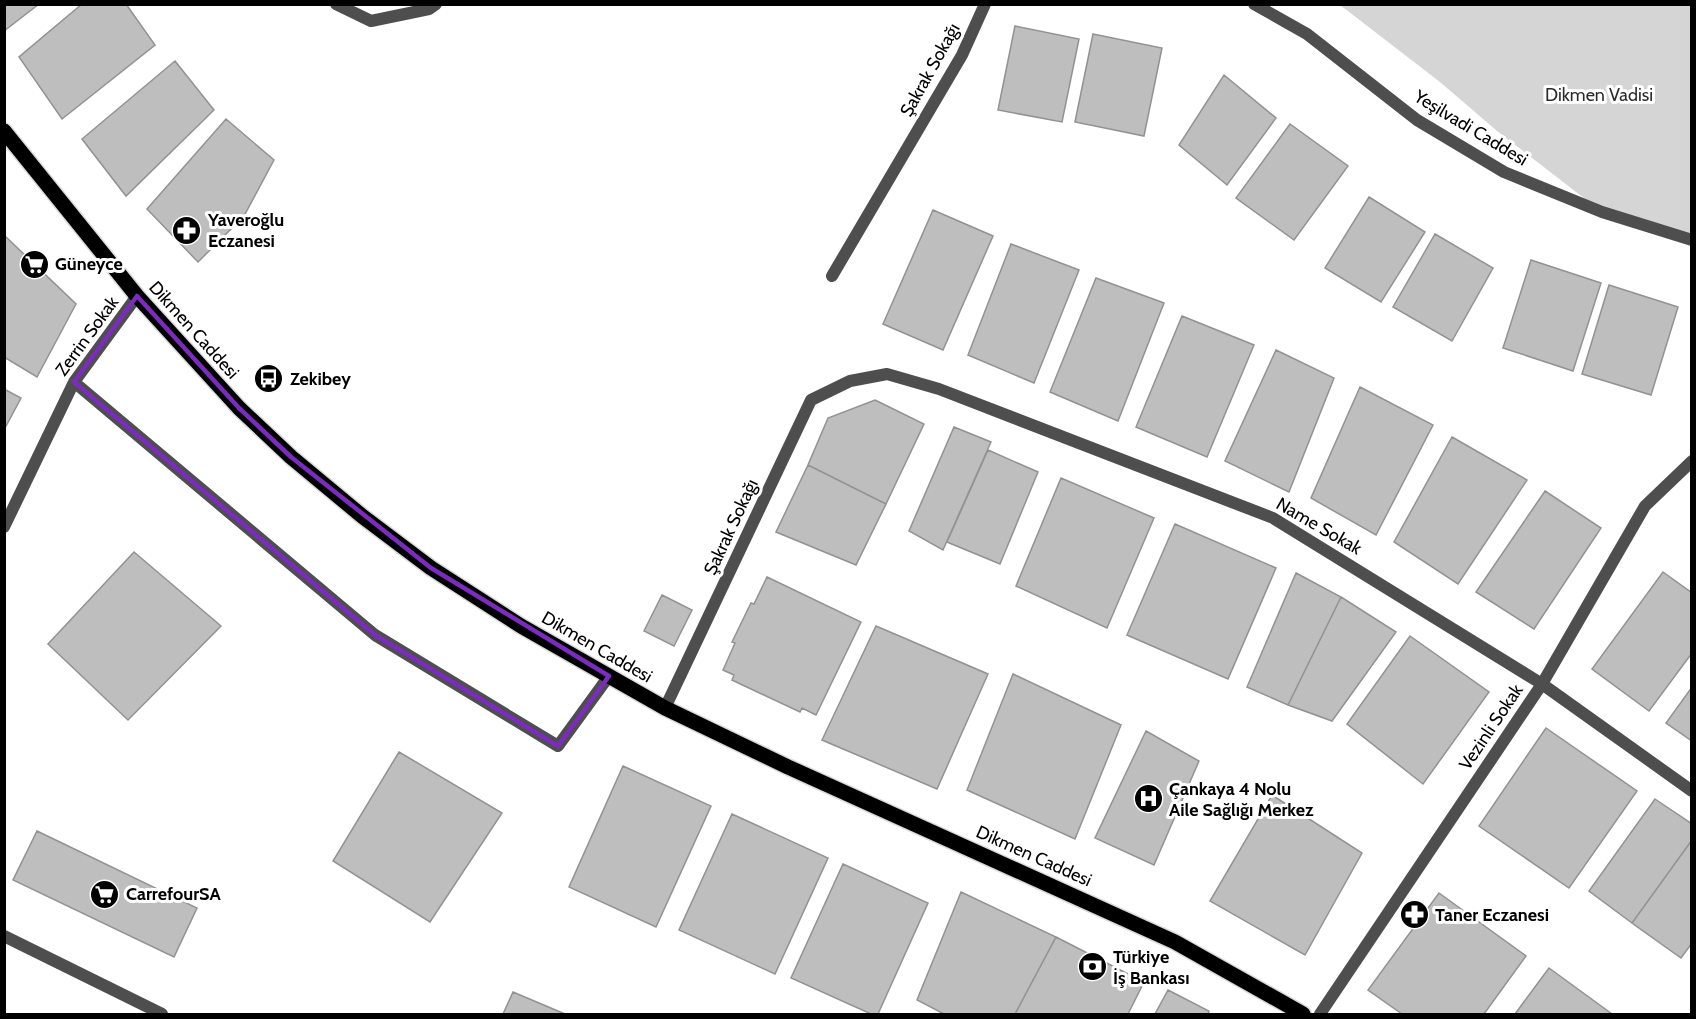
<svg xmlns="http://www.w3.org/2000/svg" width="1696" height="1019" viewBox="0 0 1696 1019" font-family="Cabin,sans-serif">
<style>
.green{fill:#d5d5d5}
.building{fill:#bebebe;stroke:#929292;stroke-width:1.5}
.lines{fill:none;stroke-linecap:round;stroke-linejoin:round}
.primary-casing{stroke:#dbdbdb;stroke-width:18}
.service{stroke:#4e4e4e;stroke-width:12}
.minor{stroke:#4e4e4e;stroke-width:12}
.primary{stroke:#000;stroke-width:15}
.marked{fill:none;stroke:#7b2cbf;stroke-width:4.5;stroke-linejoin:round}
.labels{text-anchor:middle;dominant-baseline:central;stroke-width:6;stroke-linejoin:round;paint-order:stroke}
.street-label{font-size:18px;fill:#000;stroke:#fff}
.park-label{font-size:18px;fill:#2c2c2c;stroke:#fff}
.poi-label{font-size:18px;font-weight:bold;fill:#000;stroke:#fff;text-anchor:start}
</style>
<rect width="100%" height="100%" fill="#fff"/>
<path class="green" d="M1340,5H1691V240L1602,212L1497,131L1440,82Z"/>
<path class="building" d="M4,4H39L4,31Z
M82,4H126L155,45L62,119L19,57Z
M1015,26L1079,39L1062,122L998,110Z
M1093,34L1162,48L1144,136L1075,122Z
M175,61L214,110L126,196L82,139Z
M1224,75L1276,118L1227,185L1179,145Z
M226,119L274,160L244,216L198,262L147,209Z
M1290,124L1348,166L1294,240L1236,198Z
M1369,197L1425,232L1381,302L1325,268Z
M933,210L993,236L943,350L883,324Z
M1435,234L1493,268L1452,341L1393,307Z
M5,236L76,304L37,377L4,357Z
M1011,244L1079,270L1034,383L968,355Z
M1531,260L1601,283L1573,371L1503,348Z
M1096,278L1164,303L1118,421L1050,392Z
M1609,285L1678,307L1651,395L1582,374Z
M1182,316L1254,345L1207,457L1136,427Z
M1276,350L1334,378L1289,492L1225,461Z
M1360,387L1433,425L1376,535L1311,498Z
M4,389L21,398L4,430Z
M875,400L924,424L886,504L808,465L828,418Z
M954,427L991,442L943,550L909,531Z
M1452,437L1527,480L1458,584L1394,542Z
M988,450L1038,472L1000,564L947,542Z
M808,465L886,504L856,565L776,532Z
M1061,478L1154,518L1107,628L1016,586Z
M1545,491L1601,528L1534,629L1476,592Z
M1175,524L1276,568L1228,679L1127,635Z
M134,552L221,626L128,720L48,644Z
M1663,572L1692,593V653L1649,711L1592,669Z
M1296,573L1341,597L1288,705L1247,687Z
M767,577L861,622L816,715L802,708L800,712L732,680L734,675L723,670L735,643L732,642L751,603L754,604Z
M662,595L692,610L674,646L644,631Z
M1341,597L1396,632L1332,721L1288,705Z
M876,626L988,674L937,789L822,740Z
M1410,636L1489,692L1423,784L1347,724Z
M1013,674L1121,725L1075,839L967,790Z
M1692,687V741L1666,723Z
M1546,728L1637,791L1569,888L1479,826Z
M1146,731L1199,761L1154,865L1095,838Z
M399,752L502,813L430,922L333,861Z
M623,766L711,806L656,927L569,887Z
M1272,795L1362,853L1305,955L1210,901Z
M1655,799L1692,824V840L1632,923L1589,891Z
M732,814L828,858L775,974L679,930Z
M37,831L197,908L174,957L13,880Z
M1692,840V943L1681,958L1632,923Z
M843,864L928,903L878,1014H871L791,978Z
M961,892L1056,937L1015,1014H944L917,1000Z
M1439,893L1526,956L1484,1014H1402L1368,990Z
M1056,937L1144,982L1128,1014H1015Z
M1549,968L1612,1014H1515Z
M1168,990L1209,1011L1208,1014H1155Z
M513,992L565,1014H503Z"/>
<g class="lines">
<defs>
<path id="primary" d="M4,131L137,296L239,408L291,457L362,516L431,568L521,626L665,708L788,767L1175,942L1303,1014"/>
</defs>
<use href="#primary" class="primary-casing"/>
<path class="service" d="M4,936L162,1014"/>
<path class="minor" d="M336,4L371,21L429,9L436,4
M1254,4L1307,34L1417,120L1504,172L1602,212L1692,240
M832,276L962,55L985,4
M74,382L375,635L558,746L609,676
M4,527L74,382L137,296
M665,708L811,400L850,381L887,374L939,389L1273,518L1542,684L1692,791
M1320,1014L1542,684L1645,506L1692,461"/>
<use href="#primary" class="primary"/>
</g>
<path class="marked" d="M137,296L239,408L291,457L431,568L609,676L558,746L375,635L74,382Z"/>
<defs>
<symbol id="pharmacy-disc" viewBox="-11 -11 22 22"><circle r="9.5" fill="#000" stroke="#fff"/><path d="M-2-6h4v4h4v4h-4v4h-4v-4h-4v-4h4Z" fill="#fff"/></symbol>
<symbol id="supermarket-disc" viewBox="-11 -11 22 22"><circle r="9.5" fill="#000" stroke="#fff"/><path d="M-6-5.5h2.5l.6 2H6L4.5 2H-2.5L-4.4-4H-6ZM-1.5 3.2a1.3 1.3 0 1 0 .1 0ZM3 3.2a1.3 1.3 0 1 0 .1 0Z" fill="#fff"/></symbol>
<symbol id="bus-disc" viewBox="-11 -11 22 22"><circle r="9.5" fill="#000" stroke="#fff"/><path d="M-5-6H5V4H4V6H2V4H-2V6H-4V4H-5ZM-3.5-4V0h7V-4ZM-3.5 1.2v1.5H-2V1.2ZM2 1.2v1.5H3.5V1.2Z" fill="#fff"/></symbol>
<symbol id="hospital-disc" viewBox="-11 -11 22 22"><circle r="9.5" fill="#000" stroke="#fff"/><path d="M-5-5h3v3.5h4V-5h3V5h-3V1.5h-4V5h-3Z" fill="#fff"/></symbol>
<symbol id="bank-disc" viewBox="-11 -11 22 22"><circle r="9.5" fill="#000" stroke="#fff"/><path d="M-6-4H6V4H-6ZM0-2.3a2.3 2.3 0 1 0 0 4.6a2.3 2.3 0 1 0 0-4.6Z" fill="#fff"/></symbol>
</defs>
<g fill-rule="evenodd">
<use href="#pharmacy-disc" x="170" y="214" width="33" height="33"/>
<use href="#supermarket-disc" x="18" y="248" width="33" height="33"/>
<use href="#bus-disc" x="252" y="362" width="33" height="33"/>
<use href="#hospital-disc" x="1132" y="782" width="33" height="33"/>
<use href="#supermarket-disc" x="88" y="878" width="33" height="33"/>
<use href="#pharmacy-disc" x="1398" y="898" width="33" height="33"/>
<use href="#bank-disc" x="1076" y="950" width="33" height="33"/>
</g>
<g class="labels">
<g class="street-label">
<text transform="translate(930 70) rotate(-61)">Şakrak Sokağı</text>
<text transform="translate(1471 128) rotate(31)">Yeşilvadi Caddesi</text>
<text transform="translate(194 330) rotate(48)">Dikmen Caddesi</text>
<text transform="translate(87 336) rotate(-54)">Zerrin Sokak</text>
<text transform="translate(1319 526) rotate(30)">Name Sokak</text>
<text transform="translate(731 527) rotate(-65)">Şakrak Sokağı</text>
<text transform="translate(597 647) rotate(30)">Dikmen Caddesi</text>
<text transform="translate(1491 727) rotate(-56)">Vezinli Sokak</text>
<text transform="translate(1034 856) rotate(24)">Dikmen Caddesi</text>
</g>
<g class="park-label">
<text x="1599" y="95">Dikmen Vadisi</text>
</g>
<g class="poi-label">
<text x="208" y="220">Yaveroğlu<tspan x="208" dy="21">Eczanesi</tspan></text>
<text x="55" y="264">Güneyce</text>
<text x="290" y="379">Zekibey</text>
<text x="1169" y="789">Çankaya 4 Nolu<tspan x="1169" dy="21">Aile Sağlığı Merkez</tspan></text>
<text x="126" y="894">CarrefourSA</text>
<text x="1435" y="915">Taner Eczanesi</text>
<text x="1113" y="957">Türkiye<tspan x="1113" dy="21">İş Bankası</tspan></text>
</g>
</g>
<rect width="1696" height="1019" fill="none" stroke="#000000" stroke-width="12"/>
</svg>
